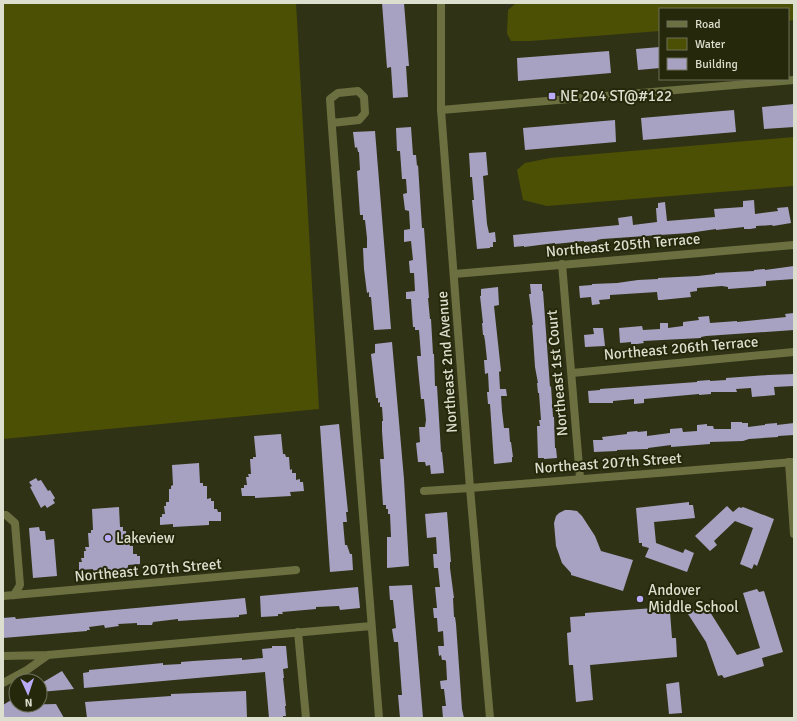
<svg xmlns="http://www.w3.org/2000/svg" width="797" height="721" viewBox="0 0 797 721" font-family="Signika,sans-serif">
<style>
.water{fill:#4c5004}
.building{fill:#a7a2c2}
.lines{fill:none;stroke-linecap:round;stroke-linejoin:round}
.minor{stroke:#6c7041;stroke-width:8}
.tertiary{stroke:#6c7041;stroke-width:8}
.poi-dot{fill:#b9abf7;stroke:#26280b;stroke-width:1.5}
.labels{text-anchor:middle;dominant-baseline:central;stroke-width:4;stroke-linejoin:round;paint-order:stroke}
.poi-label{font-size:15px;fill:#dddfce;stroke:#26280b;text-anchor:start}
.street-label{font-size:15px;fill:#dddfce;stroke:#26280b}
</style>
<rect width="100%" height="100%" fill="#303216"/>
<path class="water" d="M3,3H296L319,409L3,439Z
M531,3H794V20L788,21V9H660V31L530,41H511L507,34L508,10L515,4Z
M794,137V186L547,206L523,200L517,170L525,163L550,158Z"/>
<path class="building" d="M382,3H404L409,66H406L408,97L393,98L391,67L387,68Z
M660,47V68L638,70L636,49Z
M609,51L611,73L518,81L517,58Z
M794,104V127L764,129L762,107Z
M734,110L736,132L643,140L641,118Z
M615,120L616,142L525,150L523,128Z
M411,127L413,155H416L417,166L418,165L422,228H424L429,298H428L430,319H431L433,354H434L435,386H437L441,452H442L444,473L431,474L430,465L426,466L425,462H418L416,443L420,442L419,427H425L426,420L424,399H421L418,368L417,356H421L419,330H415V327H413L411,299H406V292L415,291L414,273H410L409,262V261L413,260L411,241L404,242V230L410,229V227L409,211L405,210L403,194L407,193L406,179H402L400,151H397L396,128Z
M375,131L391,329L374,330L371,297H369V292L367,293L364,269L363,248H367V238L365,220H363V215H360L357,171L360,170L359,152H358L357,147L355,148L353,132Z
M486,152L488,175L483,176L487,224L489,233L495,232L496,242H493V247H490V248L477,249L472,200H474L472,177H470V170L469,153Z
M754,200L755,214L778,211L777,208L788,207L791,223L773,226L772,225L756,226V228L750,229H744V227L716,230V229L689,233L602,239L597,240V241L584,242V241L555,244V243L524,247V246L514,247L513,235L619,225L618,218L632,216L633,225L657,222L656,208H658V203L665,202L667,221L715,217L714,209L743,207V201Z
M794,266V279L766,281V286L728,289V287L722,286L697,288V291L690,292L691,297L661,300H658L657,292L610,295V299L599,300L600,304L592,305L591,297L580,298L579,286L592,285V284L617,283L638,280L658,279V278L698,276L715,274V273L754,271V270L765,269V270Z
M530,284H542V291H543L550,387L551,386L553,417H554L555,448H556L557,458L544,459V458H538L537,426H540L539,420H541L539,393H538L537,383H538L535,367L533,337L532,325H533L529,294H531Z
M498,287L499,305L494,306L501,371L499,372L500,389H506L507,396H501L502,411L504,428H509L510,442H511L513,457H512V462L494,464L490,404H488L487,392H489L488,373L485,374L484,360H487L485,341L484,335H483L482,323H483L480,296H481V289Z
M794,313V330L706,336L701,337V338L643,341L644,343L637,344H631V342L620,343L619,328L642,326L643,330L660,329V323H668V328L683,326V322L699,320L698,317L709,316L710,323L737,321V322L786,317L785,314Z
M593,328H603L605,346L585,347L584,335L594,334Z
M392,342L404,479L409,566L387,568V537H391L390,514H388V509H386V505H383L380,459H384L382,431V421H383L382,407H380V402L378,403V398H376L371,354L375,353V344Z
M794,374V386L774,387L775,395L752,397L751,388L736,389L737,392H711V394L699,395V394L644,399V403L634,404V399L613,401V403H589L588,391L600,390V389L697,382V381L710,380V381L726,380V378L768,375Z
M731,422H742V423H748V427L765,425V424L777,423V425L794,423V435L778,436V437L749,439L743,441L710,442V444L671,447V445L648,448V449L617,450V451L594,452L593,440H603L602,437L627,434V432L637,431L638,432L647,431V436L670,433V429L682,428L683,432L697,431V425L707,424V426H713L714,429H731Z
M339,424L348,512H346L347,522H343L345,545H347L350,554H352L353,570L330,572L320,426Z
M281,434L283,454H285L286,457H289L290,470L292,469V473H296V480L300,479V482H303L304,491L290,492L291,496L255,498V496H242L241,488H244V485H247L246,477H249L248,474H251L250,459H253V457H256L254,436Z
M199,463L200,483H203V486H207V499L211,498V501H214V509H217L218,512H221V521H209V525L173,527V524L160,525V517H162V514H165L164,506H166V502H169V489H171V486L173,485L172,465Z
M36,478L38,481L41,480L48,491L50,490L55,498L53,500L55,503L47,508L45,505L41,508L30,487L32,486L29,482Z
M689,502V505H693L695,518L654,522L656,543L683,553L685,549L694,553L687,572L645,557L649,548L642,546V543H639L636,508Z
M727,506L733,512L739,507L741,508L743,507L774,519L757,566L754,564L752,569L740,564L753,528L735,521L714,541L717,545L710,551L695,536Z
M119,507L120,527H123V531H126L127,543H130V546H133V554H137V556H140V564L128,565V569L93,572V569L79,570V562H82L81,558H84V551H86L85,547H89L88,533H91V530H93L92,509Z
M570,510L577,511L582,516L595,536L601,551L633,560L623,591L571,575V573L562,563L556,546L554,523L556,516L559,513L565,510Z
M447,512L451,562H450V568L454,598H453L454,617H455L456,624L462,709L464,718H443L442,706H446L444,689H441L440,681L447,680L446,661L445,660H442L441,655L439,656L438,646H444L443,631L438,632L437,618H434L433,608H437L435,587H440L438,568H434L433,554H437L436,537L427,538L425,514Z
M39,527L40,531H45L46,540L54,539L57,576L33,578L29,528Z
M412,585L423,718H400L398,695H402L398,642H394L392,629L396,628L393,600H390L389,586Z
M358,587L360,608L340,610L339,606L316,607V609L282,612L283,614H278V616L261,617L260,596Z
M757,589L759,592L764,591L783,652L762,658L764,666L724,678L722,675L718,676L706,642L688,614L705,604L737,655L760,648L743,593Z
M245,598L247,614L239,615V617L178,621V619L153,622L152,625H137V623L118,624L119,626L105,628L104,625L89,627L90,630H87V631L3,638V618L15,617L16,619Z
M654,608L655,613L670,612L672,638H676L677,657L590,665L593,700L576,702L573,665H569L567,633L571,632L570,617L585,616V613Z
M272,646H286L288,668L283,669L284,678H283L286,706H285L286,716H283V718H269L265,672L84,688L83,673L89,672V670L163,663V665L181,664V662L193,661L242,658V660L263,658L262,649L272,648Z
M62,671L74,689L40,692V684Z
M679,682L682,713L669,714L666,684Z
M246,691L247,718H87L85,702L171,696V694Z
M16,697V705L56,704L64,718H3V705Z"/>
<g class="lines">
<path class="minor" d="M441,110L794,80
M332,123L359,120L365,113L364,97L358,91L338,93L330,99C336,187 344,275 351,363C361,481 369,600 379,718
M562,264L580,478
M454,274L794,245
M572,373L794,352
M789,462L794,534
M424,491L470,488
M3,515H6L15,523L20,585L14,595
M3,596L296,570
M298,632L306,718
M3,656L48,655L371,626
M3,683L27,670L48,655"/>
<path class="tertiary" d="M441,3V110L470,488L490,718
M470,488L794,462"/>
</g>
<g class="poi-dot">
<rect x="548" y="92" width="8" height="8" rx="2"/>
<circle cx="108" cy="538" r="4"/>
<circle cx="640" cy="599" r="4"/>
</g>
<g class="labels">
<g class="poi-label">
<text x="560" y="96">NE 204 ST@#122</text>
<text x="116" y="538">Lakeview</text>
<text x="648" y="590">Andover<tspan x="648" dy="17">Middle School</tspan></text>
</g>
<g class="street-label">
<text transform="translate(623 245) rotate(-5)">Northeast 205th Terrace</text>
<text transform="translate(681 348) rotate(-5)">Northeast 206th Terrace</text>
<text transform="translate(447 362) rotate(-94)">Northeast 2nd Avenue</text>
<text transform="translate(557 373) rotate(-95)">Northeast 1st Court</text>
<text transform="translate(608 463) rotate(-4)">Northeast 207th Street</text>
<text transform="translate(148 570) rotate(-5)">Northeast 207th Street</text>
</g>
</g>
<rect width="797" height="721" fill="none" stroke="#dddfce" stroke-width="8"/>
<rect x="659" y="8" width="130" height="72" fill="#26280b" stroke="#6f7159"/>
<rect x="667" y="21" width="20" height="6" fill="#6c7041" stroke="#6f7159"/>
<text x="695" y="28" font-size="12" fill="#dddfce">Road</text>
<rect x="667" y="38" width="20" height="12" fill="#4c5004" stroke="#6f7159"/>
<text x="695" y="48" font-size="12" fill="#dddfce">Water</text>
<rect x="667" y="58" width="20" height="12" fill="#a7a2c2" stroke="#6f7159"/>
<text x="695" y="68" font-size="12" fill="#dddfce">Building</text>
<g transform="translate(28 693) rotate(177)"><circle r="19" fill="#26280b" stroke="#6f7159"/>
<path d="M0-3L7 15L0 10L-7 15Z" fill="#b9abf7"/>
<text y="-6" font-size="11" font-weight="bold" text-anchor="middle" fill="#dddfce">N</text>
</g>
</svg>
